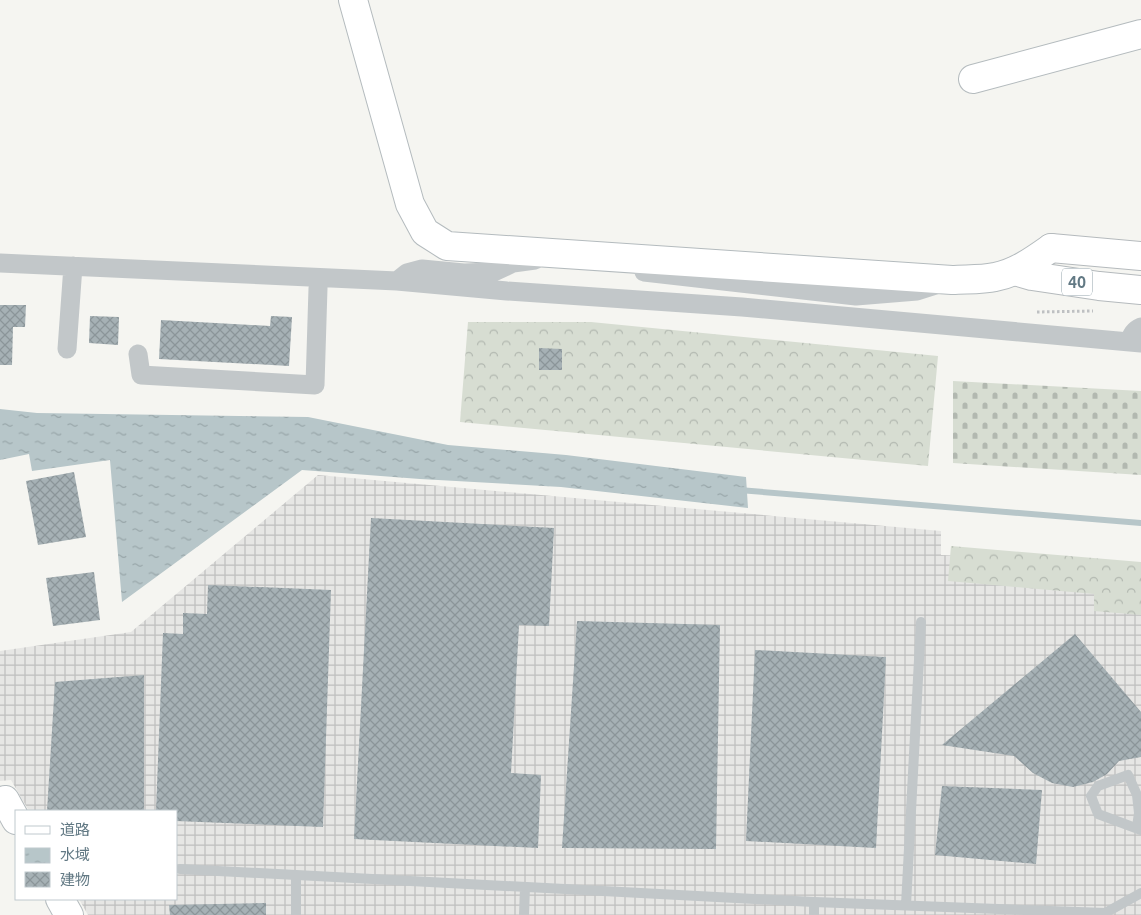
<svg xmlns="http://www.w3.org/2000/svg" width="1141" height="915" viewBox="0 0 1141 915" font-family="Ubuntu,'Noto Sans JP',sans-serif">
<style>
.industrial{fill:url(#industrial-grid)}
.forest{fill:url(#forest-crowns)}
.cemetery{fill:url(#cemetery-stones)}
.water{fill:url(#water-ripples)}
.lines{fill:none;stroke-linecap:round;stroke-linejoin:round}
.stream{stroke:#b7c6c9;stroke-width:6}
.building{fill:url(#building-cross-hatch)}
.secondary-casing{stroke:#b4bbbe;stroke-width:30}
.primary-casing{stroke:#b5babd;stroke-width:30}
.path{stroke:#bec0c2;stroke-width:3;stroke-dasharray:2.5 2.5;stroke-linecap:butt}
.lane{stroke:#c2c7c9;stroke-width:10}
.street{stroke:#c2c7c9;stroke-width:19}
.secondary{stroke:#fff;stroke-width:28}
.primary{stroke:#fff;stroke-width:28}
.labels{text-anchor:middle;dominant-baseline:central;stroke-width:5;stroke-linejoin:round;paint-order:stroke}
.shield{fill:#fff;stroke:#91a1a9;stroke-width:1}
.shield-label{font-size:16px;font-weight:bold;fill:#627984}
</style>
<defs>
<pattern id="industrial-grid" width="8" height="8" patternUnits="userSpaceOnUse" patternTransform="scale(1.25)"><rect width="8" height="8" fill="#e6e6e4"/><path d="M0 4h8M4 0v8" fill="none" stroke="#bebfbe"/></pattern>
<pattern id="forest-crowns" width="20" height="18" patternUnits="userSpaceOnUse" patternTransform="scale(1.25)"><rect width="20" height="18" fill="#d7ddd2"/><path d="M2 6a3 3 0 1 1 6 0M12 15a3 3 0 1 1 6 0" fill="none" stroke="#b2b8b0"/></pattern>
<pattern id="cemetery-stones" width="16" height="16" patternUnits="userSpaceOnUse" patternTransform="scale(1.25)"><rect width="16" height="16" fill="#d7ddd2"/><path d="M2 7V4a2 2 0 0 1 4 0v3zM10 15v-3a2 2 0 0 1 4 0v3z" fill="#b2b8b0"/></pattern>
<pattern id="water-ripples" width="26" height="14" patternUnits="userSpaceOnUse" patternTransform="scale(1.25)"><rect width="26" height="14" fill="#b7c6c9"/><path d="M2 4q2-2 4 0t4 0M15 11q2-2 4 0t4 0" fill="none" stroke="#98a6a9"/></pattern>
<pattern id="building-cross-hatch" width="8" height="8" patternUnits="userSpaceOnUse" patternTransform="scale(1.25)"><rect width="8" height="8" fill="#a6b1b5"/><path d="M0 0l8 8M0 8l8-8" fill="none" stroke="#8b9599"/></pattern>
</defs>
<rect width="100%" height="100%" fill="#f5f5f1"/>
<path class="industrial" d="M318,475L941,531V555L1094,561L1141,609V915H88L79,899H176V811H29L11,780L0,781V651L131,632Z"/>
<path class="forest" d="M468,322H591L938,356L928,466L460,422Z
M951,546L1141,562V615L1094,611V594L948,581Z"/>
<path class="cemetery" d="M953,381L1141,391V475L953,463Z"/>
<path class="water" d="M0,409L37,413L308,417L448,445L566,455L746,477L748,508L561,487L420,479L302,470L122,602L110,460L32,471L29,454L0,460Z"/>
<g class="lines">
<path class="stream" d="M739,490L1141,523"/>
</g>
<path class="building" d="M0,305H26L25,327H13L12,365H0Z
M90,316L119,317L118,345L89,343Z
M271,316L292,317L289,366L159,359L161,320L270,326Z
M539,348L562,349V370H539Z
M74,472L86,537L38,545L26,481Z
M371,518L554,528L549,626L519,625L511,773L541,775L538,848L354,839Z
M94,572L100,620L53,626L46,578Z
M208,585L331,590L323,827L176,821V811H156L163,633L183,634V613L207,614Z
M577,621L720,625L716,849L562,848Z
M1075,634L1141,712V757L1119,761L1107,774L1093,782L1073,787L1052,783L1033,773L1014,756L942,745Z
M755,650L886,657L876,848L746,841Z
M144,675V811H47L55,682Z
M942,786L1042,790L1036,864L935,855Z
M266,903V915H170L169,905Z"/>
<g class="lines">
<defs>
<path id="secondary" d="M353,0L410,204L425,232L447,246L952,280C966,279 981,280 995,277C1016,273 1034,260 1051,248
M973,79L1141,34
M0,804L5,800L16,820
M60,899L69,915"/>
<path id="primary" d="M1051,248L1141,256
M1015,271L1032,276L1099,286L1141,290"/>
</defs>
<use href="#secondary" class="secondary-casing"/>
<use href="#primary" class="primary-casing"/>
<path class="path" d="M1037,312L1093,311"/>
<path class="lane" d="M1137,827L1139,813L1137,795L1128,775L1098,786L1091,796L1098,814L1141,830
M180,869L814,902L1105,913L1141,893
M906,905L921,622
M296,915V875
M524,915L525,887
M814,915V902"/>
<path class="street" d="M0,263L397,281L507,291L742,307L1141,343
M644,272L856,296L917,291L939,284
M397,281L407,273L422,269L464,273L494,272L513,263L535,260
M1130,342C1131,334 1134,330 1141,327
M67,349L73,266
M138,354L141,375L315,385L318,288"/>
<use href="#secondary" class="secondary"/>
<use href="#primary" class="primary"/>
</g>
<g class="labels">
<rect class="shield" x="1062" y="268.5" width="30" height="27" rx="4"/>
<g class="shield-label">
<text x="1077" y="282">40</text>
</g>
</g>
<rect x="15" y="810" width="162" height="90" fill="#ffffff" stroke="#c0c9ce"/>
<rect x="25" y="826" width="25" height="8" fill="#ffffff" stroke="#c0c9ce"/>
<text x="60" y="835" font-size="15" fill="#627984">道路</text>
<rect x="25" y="848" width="25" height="15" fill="url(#water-ripples)" stroke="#c0c9ce"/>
<text x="60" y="860" font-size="15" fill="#627984">水域</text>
<rect x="25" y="872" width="25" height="15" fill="url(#building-cross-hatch)" stroke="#c0c9ce"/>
<text x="60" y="885" font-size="15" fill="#627984">建物</text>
</svg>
